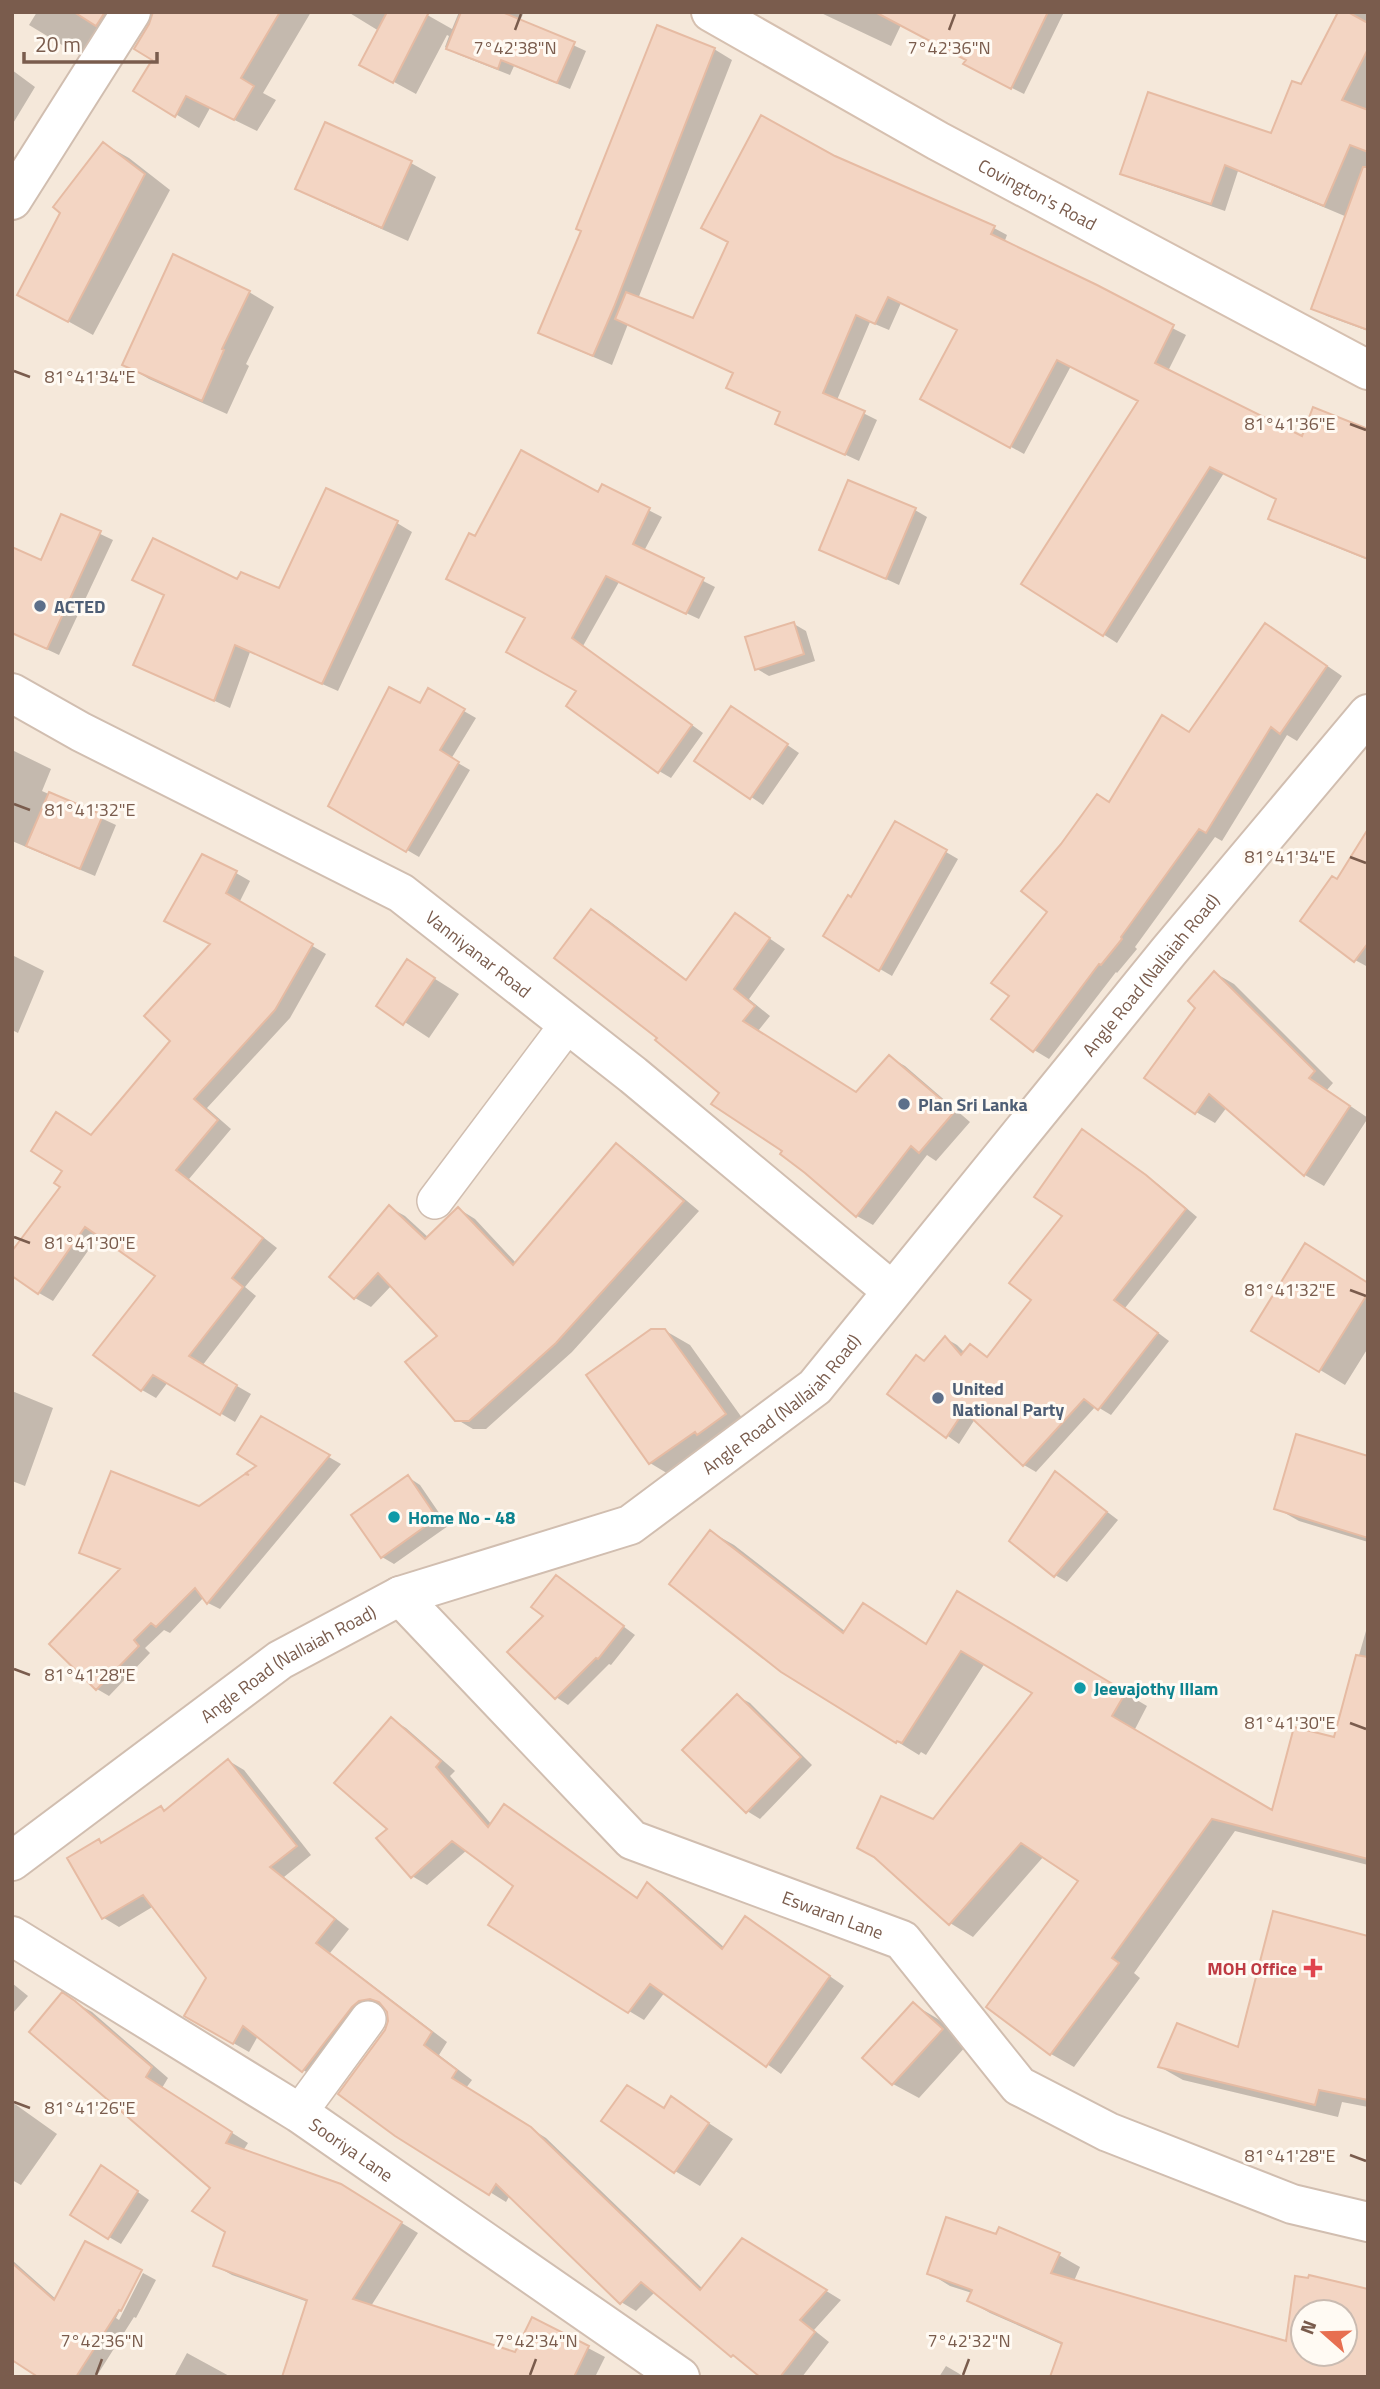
<svg xmlns="http://www.w3.org/2000/svg" width="1380" height="2389" viewBox="0 0 1380 2389" font-family="'Titillium Web',sans-serif">
<style>
.residential{fill:#f5e8da;fill-rule:evenodd}
.shadow{fill:#0003;fill-rule:evenodd}
.building{fill:#f3d5c3;stroke:#e6bba3;stroke-width:2;fill-rule:evenodd}
.lines{fill:none;stroke-linecap:round;stroke-linejoin:round}
.pedestrian-casing{stroke:#d1beb0;stroke-width:38}
.minor-casing{stroke:#d1beb0;stroke-width:42}
.secondary-casing{stroke:#d6c0b0;stroke-width:42}
.pedestrian{stroke:#fff;stroke-width:35}
.minor{stroke:#fff;stroke-width:38}
.secondary{stroke:#fff;stroke-width:38}
.ticks{fill:none;stroke:#7a5c4d;stroke-width:2.5}
.service-dot{fill:#5c6f8a;stroke:#fffaf3;stroke-width:2.5}
.culture-dot{fill:#0f9aa8;stroke:#fffaf3;stroke-width:2.5}
.health-dot{fill:#e0444e;stroke:#fffaf3;stroke-width:2.5}
.labels{text-anchor:middle;dominant-baseline:central;stroke-width:6;stroke-linejoin:round;paint-order:stroke}
.street-label{font-size:18px;fill:#7a5c4d;stroke:#fffaf3}
.service-label{font-size:18px;font-weight:bold;fill:#4e5e75;stroke:#fffaf3;text-anchor:start}
.culture-label{font-size:18px;font-weight:bold;fill:#0d838f;stroke:#fffaf3;text-anchor:start}
.health-label{font-size:18px;font-weight:bold;fill:#be3a42;stroke:#fffaf3;text-anchor:end}
.ticks-label{font-size:18px;text-anchor:middle;fill:#7a5c4d;stroke:#fffaf3;stroke-width:6;stroke-linejoin:round;paint-order:stroke}
</style>
<rect width="100%" height="100%" fill="#fdf6ec"/>
<path class="residential" d="M12,12H1368V2377H12ZM1303,2312H1345V2354H1303Z"/>
<path class="shadow" d="M37,12H136L82,57L29,25Z
M154,12H311L263,93L276,100L257,131L210,108L199,128L135,90L154,59L151,24Z
M348,12H422L452,29L459,12H524L520,21L586,51L570,89L514,66L510,75L457,54L445,47L449,36L447,35L416,94L385,77L379,31Z
M819,12H1064L1024,94L978,71L968,60L901,25L891,46Z
M1340,12H1368V331L1327,316L1314,309L1347,217L1238,171L1225,211L1136,180L1122,173L1272,136L1301,87Z
M714,49L732,60L638,299L693,321L834,157L994,228L1007,235L1004,243L1186,335L1168,371L1302,439L1368,431V560L1284,526L1270,518L1278,499L1224,473L1117,643L1023,583L1140,401L1071,366L1024,454L922,398L959,330L901,303L889,330L870,322L837,400L877,420L859,461L777,423L782,413L728,388L734,373L628,324L612,365L559,342L541,332Z
M12,70L35,87L12,125Z
M104,144L129,158L170,190L93,335L44,308Z
M411,163L436,177L408,241L322,202L297,188Z
M249,292L274,307L246,364L249,366L227,414L149,379L124,364Z
M603,487L662,517L644,551L715,587L699,619L619,582L583,646L703,733L671,778L659,771L579,691L527,618L475,538L599,494Z
M915,510L927,517L899,585L821,549Z
M62,516L113,540L59,655L12,633V549L42,563Z
M397,523L412,532L338,691L250,652L230,708L135,664L238,582L280,590Z
M794,624L806,631L815,661L769,676L757,669Z
M1281,634L1342,676L1297,741L1287,735L1222,841L1215,837L1135,947L1137,949L1117,973L1116,972L1049,1059L1034,1050L1012,996L1049,912L1110,803L1190,734Z
M429,691L476,718L451,759L470,770L419,857L330,805L420,705Z
M744,715L799,753L763,805L697,760Z
M12,750L51,769L42,791L116,825L95,876L12,841Z
M896,823L958,859L892,976L880,969L852,899Z
M1368,833V967L1355,960L1337,881Z
M236,873L250,881L239,903L326,954L290,1018L207,1108L231,1129L189,1179L277,1248L245,1287L256,1296L202,1366L251,1394L235,1422L168,1382L156,1398L142,1390L157,1276L99,1235L53,1301L39,1293L62,1187L92,1136L172,1041L212,944L180,928Z
M592,911L608,920L688,981L735,915L785,949L749,999L770,1016L758,1031L857,1094L889,1057L905,1066L970,1122L936,1161L927,1155L873,1225L857,1216L660,1037Z
M12,955L44,971L18,1033L12,1030Z
M408,962L459,994L429,1038L379,1005Z
M1215,973L1234,984L1333,1083L1327,1090L1368,1118L1324,1186L1305,1175L1227,1107L1215,1123L1196,1112L1197,1008Z
M1095,1138L1159,1185L1197,1217L1125,1308L1169,1341L1111,1415L1096,1406L1036,1472L1024,1465L975,1419L959,1444L889,1394L925,1362L945,1338L957,1345L965,1353L983,1354L989,1358L1034,1300Z
M616,1145L632,1155L699,1211L572,1352L486,1429H473L456,1419L440,1336L392,1285L371,1307L355,1298L389,1207L405,1216L429,1238L459,1209L475,1219L517,1264Z
M1368,1284V1348L1345,1385L1254,1330Z
M664,1330L690,1345L750,1429L675,1478L650,1463Z
M12,1391L53,1408L25,1486L12,1481Z
M261,1418L341,1464L220,1609L208,1603L204,1597L170,1633L164,1630L145,1648L150,1653L109,1696L97,1689L122,1570L81,1552L199,1508L256,1480L259,1466Z
M1368,1458V1542L1299,1521L1276,1508Z
M1056,1473L1118,1520L1067,1582L1055,1575Z
M408,1477L420,1485L448,1526L394,1564L382,1557Z
M711,1532L734,1545L846,1632L927,1645L957,1593L1147,1706L1134,1731L1273,1812L1335,1739L1368,1624V1865L1235,1831L1134,1973L1140,1978L1074,2067L1051,2054L988,2006L1081,1881L1044,1856L973,1937L950,1923L933,1822L1035,1693L985,1663L926,1755L921,1752L919,1755L782,1671Z
M557,1577L635,1635L611,1665L609,1664L568,1705L556,1697L546,1616Z
M737,1696L750,1703L812,1765L760,1819L747,1811Z
M391,1719L406,1728L455,1771L450,1776L492,1825L505,1806L638,1899L648,1884L662,1893L725,1948L746,1918L844,1986L781,2074L665,1992L644,2020L629,2011L515,1886L467,1850L427,1885L412,1876L389,1829Z
M229,1761L244,1770L311,1855L284,1877L349,1929L330,1953L447,2042L439,2055L472,2080L466,2088L546,2138L703,2289L758,2249L841,2300L814,2330L829,2342L802,2377H763L732,2355L655,2292L636,2311L621,2302L510,2195L506,2202L396,2134L386,2031L390,2021L385,2007L375,2009L318,2079L303,2070L258,2036L249,2052L186,2016L208,1978L154,1906L119,1927L104,1918L99,1841L103,1843L161,1808L166,1811Z
M1368,1938V2107L1342,2102L1338,2117L1183,2080L1160,2067L1239,2049Z
M12,1983L28,1996L12,2014Z
M62,1995L92,2012L168,2078L162,2088L248,2143L243,2151L358,2196L418,2233L371,2306L516,2355L588,2348L605,2357L595,2377H291L308,2302L232,2275L216,2266L227,2232L212,2187Z
M913,2004L938,2019L967,2045L919,2098L893,2084L864,2057Z
M672,2099L733,2139L700,2186L675,2171L665,2110Z
M12,2102L57,2134L21,2185L12,2180Z
M114,2175L149,2200L121,2244L109,2237Z
M1000,2229L1059,2255L1080,2267L1074,2281L1288,2343L1296,2278L1368,2291V2377L1063,2345L990,2313L969,2301L972,2293L950,2286L929,2273L997,2236ZM1303,2312H1345V2354H1303Z
M12,2260L57,2300L140,2271L116,2318L119,2320L143,2273L156,2280L136,2318L134,2317L96,2377H41L12,2358Z
M187,2353L231,2377H174Z
M946,2366L958,2373L964,2377H939Z"/>
<path class="building" d="M74,12H105L96,26Z
M153,12H280L241,78L254,86L234,120L186,96L175,117L133,91L152,60L134,49L149,24Z
M387,12H429L393,83L359,65Z
M461,12H502L575,42L557,83L501,60L498,69L446,49Z
M875,12H1048L1011,89L963,64L966,60Z
M1338,12H1348L1368,23V49L1342,100L1368,110V152L1350,145L1324,206L1225,165L1211,204L1120,174L1148,92L1271,133L1292,81L1301,84Z
M657,25L715,48L614,307L593,356L538,333L581,231L576,229Z
M761,115L835,156L995,226L991,234L1097,285L1174,325L1155,363L1302,436L1313,407L1368,429V559L1268,519L1276,499L1210,467L1103,636L1021,584L1138,401L1057,360L1010,448L920,399L957,330L888,297L875,324L856,315L823,393L865,411L845,455L775,424L780,412L726,388L733,373L615,319L626,292L693,318L728,242L701,228Z
M325,122L412,161L382,228L295,189Z
M103,142L145,174L68,322L17,295L60,213L53,207Z
M1363,167H1368V330L1311,309Z
M173,254L250,291L222,349L224,350L202,401L122,365Z
M521,450L598,492L602,484L650,508L633,544L704,578L686,614L606,576L572,638L692,725L658,773L566,706L576,691L506,652L525,618L446,579L469,533L475,536Z
M848,480L916,508L886,579L819,550Z
M326,488L398,521L322,684L235,645L214,701L133,665L164,595L132,580L153,538L237,579L241,572L279,588Z
M61,514L101,531L47,649L12,633V547L41,560Z
M794,622L804,654L755,670L745,637Z
M1265,623L1327,666L1280,734L1271,727L1206,833L1199,829L1121,937L1122,939L1101,965L1099,964L1033,1052L991,1019L1009,996L991,983L1047,912L1021,891L1061,844L1097,794L1109,802L1162,715L1189,732Z
M389,687L420,703L428,688L465,709L440,750L459,762L406,852L328,806Z
M731,706L788,744L750,799L694,761Z
M49,792L103,815L80,869L26,846Z
M895,821L947,850L879,971L823,936L848,895L851,897Z
M1368,829V943L1354,962L1300,921L1332,876L1337,879Z
M202,854L237,871L226,893L313,944L275,1010L194,1099L218,1120L176,1170L263,1238L232,1278L243,1287L189,1356L237,1385L220,1415L153,1375L141,1391L93,1355L155,1276L85,1227L38,1294L12,1276V1251L60,1187L54,1183L62,1171L31,1151L56,1112L91,1135L170,1041L144,1016L210,944L164,921Z
M591,909L686,980L735,913L770,938L734,989L755,1006L743,1021L856,1092L889,1055L955,1111L919,1153L911,1146L856,1217L805,1173L780,1154L782,1151L711,1104L719,1093L655,1040L657,1038L554,958Z
M407,959L435,978L403,1025L376,1006Z
M1214,971L1315,1071L1309,1078L1350,1106L1304,1176L1209,1094L1195,1114L1144,1078L1195,1008L1188,1001Z
M1082,1129L1146,1175L1186,1209L1114,1300L1158,1333L1098,1410L1084,1399L1023,1466L964,1411L946,1438L887,1394L916,1355L924,1361L945,1336L961,1355L970,1344L987,1357L1031,1300L1009,1283L1062,1216L1034,1197Z
M616,1143L684,1201L556,1343L469,1421H455L405,1362L437,1336L378,1273L354,1299L329,1277L389,1205L425,1239L458,1207L513,1265Z
M1305,1243L1368,1283V1293L1319,1372L1251,1331Z
M651,1329H665L726,1414L697,1435L695,1432L649,1464L586,1375Z
M261,1416L330,1455L207,1604L195,1588L156,1627L151,1623L134,1640L139,1646L96,1690L49,1644L120,1569L79,1553L111,1471L199,1506L245,1474L249,1475L246,1473L256,1466L237,1454Z
M1296,1434L1368,1456V1538L1274,1509Z
M1055,1471L1107,1512L1054,1577L1009,1541Z
M408,1475L437,1518L381,1558L351,1515Z
M710,1530L843,1633L863,1603L926,1644L957,1591L1126,1692L1112,1716L1272,1810L1294,1727L1334,1737L1356,1655L1368,1657V1859L1212,1819L1112,1958L1119,1963L1050,2055L986,2007L1078,1881L1021,1843L949,1925L874,1857L857,1848L881,1796L933,1819L1032,1693L961,1651L902,1743L897,1741L896,1743L781,1672L669,1584Z
M556,1575L624,1626L598,1659L596,1658L555,1699L507,1652L543,1616L531,1607Z
M737,1694L801,1757L746,1813L682,1750Z
M391,1717L441,1761L436,1767L488,1827L504,1804L637,1898L647,1882L722,1949L745,1916L830,1976L766,2067L650,1984L628,2013L488,1925L513,1886L452,1841L411,1878L376,1838L387,1829L334,1783Z
M228,1759L297,1846L270,1867L335,1919L316,1943L432,2032L424,2045L457,2070L452,2078L531,2127L700,2290L742,2238L827,2290L800,2320L815,2332L780,2377H760L733,2355L731,2357L641,2282L620,2304L496,2184L489,2195L395,2136L338,2094L385,2030L388,2021L387,2012L379,2002L370,1999L359,2001L352,2007L302,2072L243,2026L233,2044L184,2016L206,1978L143,1895L102,1919L67,1858L99,1839L101,1843L161,1806L164,1811Z
M1273,1911L1368,1936V2100L1319,2090L1315,2105L1158,2067L1177,2023L1238,2047Z
M62,1992L75,2001L152,2067L146,2077L232,2132L226,2143L341,2184L402,2222L353,2299L515,2352L532,2317L589,2346L574,2377H282L307,2300L213,2266L225,2232L192,2211L210,2188L29,2032Z
M913,2002L943,2029L892,2085L862,2058Z
M627,2085L664,2108L671,2096L709,2123L674,2173L601,2121Z
M101,2165L138,2191L108,2239L70,2215Z
M946,2217L996,2234L999,2227L1060,2253L1051,2273L1286,2341L1295,2276L1308,2278L1309,2275L1368,2289V2377H1050L1062,2343L967,2301L972,2290L927,2274ZM1303,2312H1345V2354H1303Z
M85,2241L142,2270L121,2311L119,2310L76,2377H38L12,2360V2263L54,2300Z"/>
<g class="lines">
<defs>
<path id="pedestrian" d="M435,1201L568,1024
M299,2113L368,2019"/>
<g id="minor">
<path d="M12,200L131,12"/>
<path id="s1" d="M12,693L81,732L401,893L633,1075L892,1291"/>
<path id="s2" d="M400,1596L632,1840L902,1940L1019,2086L1108,2132L1292,2204L1368,2222"/>
<path id="s3" d="M12,1861L280,1660L400,1596L630,1525L815,1387L1169,951L1368,714"/>
<path id="s4" d="M12,1936L299,2113L680,2377"/>
</g>
<g id="secondary">
<path id="s5" d="M711,12L938,141L1368,370"/>
</g>
</defs>
<use href="#pedestrian" class="pedestrian-casing"/>
<use href="#minor" class="minor-casing"/>
<use href="#secondary" class="secondary-casing"/>
<use href="#pedestrian" class="pedestrian"/>
<use href="#minor" class="minor"/>
<use href="#secondary" class="secondary"/>
</g>
<path class="ticks" d="M515,30L521,14M949,30L955,14M14,371L30,377M1350,424L1366,430M14,804L30,810M1350,857L1366,863M14,1237L30,1243M1350,1290L1366,1296M14,1669L30,1675M1350,1723L1366,1729M14,2102L30,2108M1350,2155L1366,2161M96,2375L102,2359M530,2375L536,2359M963,2375L969,2359"/>
<g class="service-dot">
<circle cx="40" cy="606" r="7"/>
<circle cx="904" cy="1104" r="7"/>
<circle cx="938" cy="1398" r="7"/>
</g>
<g class="culture-dot">
<circle cx="394" cy="1517" r="7"/>
<circle cx="1080" cy="1688" r="7"/>
</g>
<path class="health-dot" d="M1309.5 1957.5h7v7h7v7h-7v7h-7v-7h-7v-7h7z"/>
<g class="labels">
<g class="street-label">
<text stroke="none"><textPath href="#s5" startOffset="374">Covington's Road</textPath></text>
<text stroke="none"><textPath href="#s1" startOffset="536">Vanniyanar Road</textPath></text>
<text stroke="none"><textPath href="#s3" startOffset="1474">Angle Road (Nallaiah Road)</textPath></text>
<text stroke="none"><textPath href="#s3" startOffset="906">Angle Road (Nallaiah Road)</textPath></text>
<text stroke="none"><textPath href="#s3" startOffset="340">Angle Road (Nallaiah Road)</textPath></text>
<text stroke="none"><textPath href="#s2" startOffset="551">Eswaran Lane</textPath></text>
<text stroke="none"><textPath href="#s4" startOffset="401">Sooriya Lane</textPath></text>
</g>
<g class="service-label">
<text x="54" y="606">ACTED</text>
<text x="918" y="1104">Plan Sri Lanka</text>
<text x="952" y="1388">United<tspan x="952" dy="21">National Party</tspan></text>
</g>
<g class="culture-label">
<text x="408" y="1517">Home No - 48</text>
<text x="1094" y="1688">Jeevajothy Illam</text>
</g>
<g class="health-label">
<text x="1297" y="1968">MOH Office</text>
</g>
</g>
<g class="ticks-label">
<text x="515" y="54">7°42'38"N</text>
<text x="949" y="54">7°42'36"N</text>
<text x="90" y="383">81°41'34"E</text>
<text x="1290" y="430">81°41'36"E</text>
<text x="90" y="816">81°41'32"E</text>
<text x="1290" y="863">81°41'34"E</text>
<text x="90" y="1249">81°41'30"E</text>
<text x="1290" y="1296">81°41'32"E</text>
<text x="90" y="1681">81°41'28"E</text>
<text x="1290" y="1729">81°41'30"E</text>
<text x="90" y="2114">81°41'26"E</text>
<text x="1290" y="2162">81°41'28"E</text>
<text x="102" y="2347">7°42'36"N</text>
<text x="536" y="2347">7°42'34"N</text>
<text x="969" y="2347">7°42'32"N</text>
</g>
<rect width="1380" height="2389" fill="none" stroke="#7a5c4d" stroke-width="28"/>
<g transform="translate(1324 2333) rotate(290)"><circle r="33" fill="#fffaf3" stroke="#cabbb1" stroke-width="2"/>
<path d="M0-5L12 26L0 18L-12 26Z" fill="#e76f51"/>
<text y="-10" font-size="19" font-weight="bold" text-anchor="middle" fill="#7a5c4d">N</text>
</g>
<path d="M24 52v10h133v-10" fill="none" stroke="#7a5c4d" stroke-width="3.5"/>
<text x="35" y="52" font-size="21" fill="#7a5c4d" stroke="#fffaf3" stroke-width="5" paint-order="stroke">20 m</text>
</svg>
